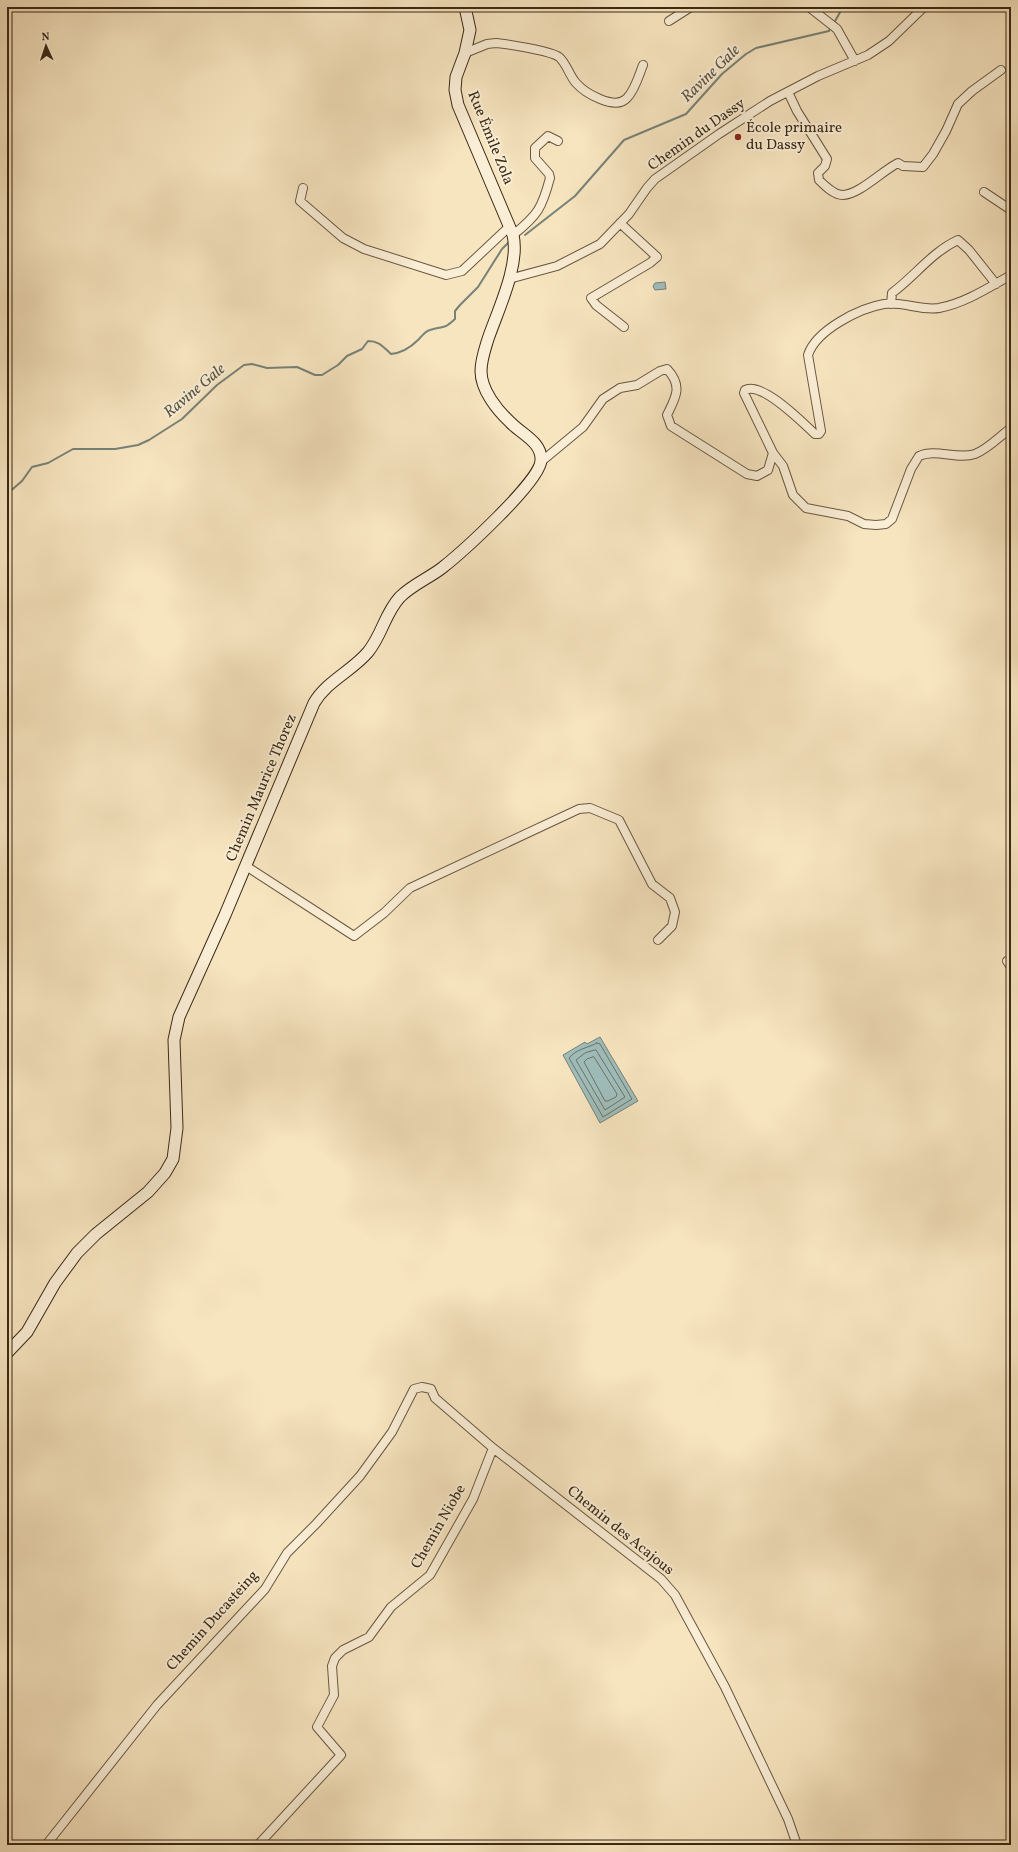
<svg xmlns="http://www.w3.org/2000/svg" width="1018" height="1852" viewBox="0 0 1018 1852" font-family="Vollkorn,serif">
<style>
.water{fill:#9fbdba;stroke:#778278}
.lines{fill:none;stroke-linecap:round;stroke-linejoin:round}
.shore{stroke:#6c7368;stroke-width:1}
.stream{stroke:#778278;stroke-width:2}
.minor-casing{stroke:#695840;stroke-width:10}
.secondary-casing{stroke:#3a2915;stroke-width:13}
.minor{stroke:#faeed6;stroke-width:8}
.secondary{stroke:#faeed6;stroke-width:11}
.poi-dot{fill:#8f2418;stroke:#faeed6;stroke-width:1.5}
.labels{text-anchor:middle;dominant-baseline:central;stroke-width:4;stroke-linejoin:round;paint-order:stroke}
.poi-label{font-size:15px;fill:#3a2915;stroke:#faeed6;text-anchor:start}
.street-label{font-size:15px;fill:#3a2915;stroke:#faeed6}
.water-label{font-size:16px;font-style:italic;fill:#585547;stroke:#faeed6}
</style>
<rect width="100%" height="100%" fill="#f7e5c0"/>
<filter id="stains"><feTurbulence type="fractalNoise" baseFrequency=".005" numOctaves="4"/><feColorMatrix values="0 0 0 0 .2 0 0 0 0 .09 0 0 0 0 .02 0 0 0 .5 -.17"/></filter>
<radialGradient id="worn" r=".72"><stop offset=".6" stop-color="#630" stop-opacity="0"/><stop offset="1" stop-color="#630" stop-opacity=".3"/></radialGradient>
<path class="water" d="M665,282L666,289L655,290L653,286L655,283Z
M600,1037L638,1101L600,1123L563,1055L585,1042L587,1044Z"/>
<g class="lines">
<path class="shore" d="M597,1043L600,1044L632,1099L603,1117L569,1058C576,1049 588,1048 597,1043Z
M596,1050L625,1097L605,1110L576,1060L585,1053Z
M594,1057L617,1094L616,1097L608,1101H605L584,1062L587,1059Z"/>
<path class="stream" d="M834,23L843,7
M525,235L575,196L624,140L686,114L722,74L746,54L756,48L829,31L831,27
M7,494L22,481L32,467L48,463L73,449H115L138,445L149,440L182,419L217,385L244,365L252,364L267,368L297,367L315,375H322L338,365L347,356L362,349L368,341C380,341 383,347 391,354C401,353 411,347 418,340C422,336 425,331 430,330C445,325 442,331 455,319V311L460,305L478,287L502,249L509,242"/>
<defs>
<path id="minor" d="M809,7L837,29L855,61
M669,21L691,7
M465,53L487,44L496,43C508,44 551,51 559,57C567,64 569,75 576,83C585,93 615,111 627,98C635,90 639,75 643,65
M788,92L797,111L827,159L825,166L818,173L819,180C825,186 834,195 843,195C860,194 882,171 898,163L903,166L923,167L933,154L946,131L958,104L972,91L1001,70
M303,188L300,201L343,238L364,249L446,275L462,271L510,226
M984,192L1011,210
M620,223L657,257L650,263L591,298L596,305L624,327
M513,235C538,215 542,208 550,178L549,174L535,158V148L548,136L558,141
M509,279L557,266L600,244L629,214L647,188L655,179L719,134L770,101L818,76L868,55L889,41L924,7
M891,304L892,293C915,276 932,252 958,240L969,250L996,284
M773,453L783,466L793,495L806,508L848,516L864,524L876,525L886,524L892,519L911,469L919,456C936,448 957,460 975,454C988,449 1000,436 1011,428
M542,461L583,427L603,399L620,388L637,385L660,371L667,369C683,386 676,397 667,415L671,426L747,474L757,476L768,470L773,453L744,393L745,390C762,381 803,423 815,434H819L821,431L808,355C816,330 860,308 884,304C902,301 921,311 939,308C965,303 988,288 1011,275
M246,866L354,936L384,913L410,888L579,809L590,808L619,820L652,884L670,898L675,912L672,926L658,940
M1007,961L1011,967
M46,1845L157,1705L265,1589L287,1553L316,1524L360,1476L392,1432L414,1389L422,1387L431,1389L435,1398L493,1448L661,1579L675,1595L725,1687L788,1819L797,1845
M258,1845L341,1755L317,1727L334,1695L332,1666L335,1658L343,1650L369,1637L391,1607L430,1575L473,1499L493,1448"/>
<path id="secondary" d="M7,1353L27,1332L55,1283L77,1253L96,1234L148,1192L165,1173L173,1159L177,1128L174,1040L179,1017L225,915L314,703C327,681 352,671 368,652C382,635 385,613 400,597C412,585 429,578 442,568C461,553 541,481 541,460C542,442 521,434 510,422C497,410 481,390 481,371C481,360 485,349 488,339C498,310 520,265 513,235L458,105L455,90L456,77L465,53L470,30L465,7"/>
</defs>
<use href="#minor" class="minor-casing"/>
<use href="#secondary" class="secondary-casing"/>
<use href="#minor" class="minor"/>
<use href="#secondary" class="secondary"/>
</g>
<circle class="poi-dot" cx="738" cy="137" r="4"/>
<g class="labels">
<g class="poi-label">
<text x="746" y="128">École primaire<tspan x="746" dy="17">du Dassy</tspan></text>
</g>
<g class="street-label">
<text transform="translate(697 135) rotate(-35)">Chemin du Dassy</text>
<text transform="translate(490 138) rotate(68)">Rue Émile Zola</text>
<text transform="translate(262 788) rotate(-67)">Chemin Maurice Thorez</text>
<text transform="translate(439 1527) rotate(-60)">Chemin Niobe</text>
<text transform="translate(620 1531) rotate(39)">Chemin des Acajous</text>
<text transform="translate(213 1621) rotate(-48)">Chemin Ducasteing</text>
</g>
<g class="water-label">
<text transform="translate(711 74) rotate(-44)">Ravine Gale</text>
<text transform="translate(195 391) rotate(-40)">Ravine Gale</text>
</g>
</g>
<rect width="1018" height="1852" fill="none" stroke="#f7e5c0" stroke-width="24"/>
<rect x="8" y="8" width="1002" height="1836" fill="none" stroke="#3a2915" stroke-width="2"/>
<rect x="12" y="12" width="994" height="1828" fill="none" stroke="#3a2915"/>
<g transform="translate(46 46) rotate(357)" stroke="#faeed6" stroke-width="3" paint-order="stroke">
<path d="M0-3L7 15L0 10L-7 15Z" fill="#3a2915"/>
<text y="-6" font-size="11" font-weight="bold" text-anchor="middle" fill="#3a2915">N</text>
</g>
<rect width="100%" height="100%" filter="url(#stains)"/>
<rect width="100%" height="100%" fill="url(#worn)"/>
</svg>
